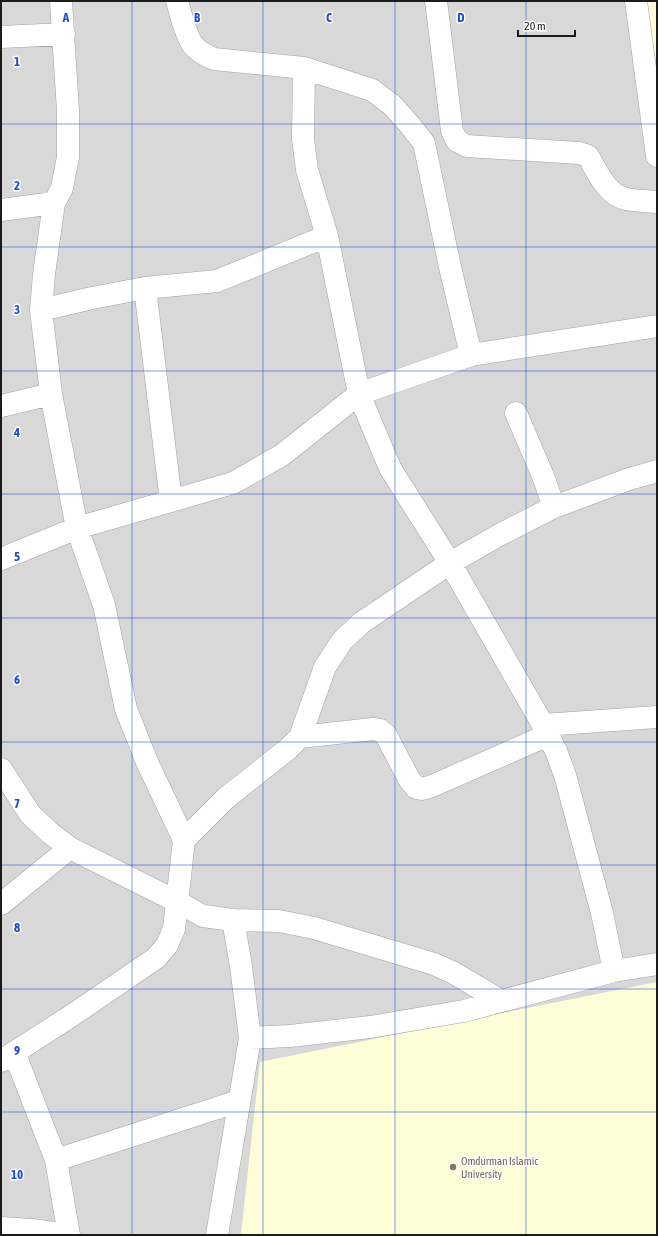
<svg xmlns="http://www.w3.org/2000/svg" width="658" height="1236" viewBox="0 0 658 1236" font-family="'Asap Condensed',sans-serif">
<style>
.residential{fill:#d9d8d8}
.education{fill:#fdfdd8}
.lines{fill:none;stroke-linecap:round;stroke-linejoin:round}
.minor-casing{stroke:#a2a2a2;stroke-width:23}
.minor{stroke:#fff;stroke-width:22}
.grid{fill:none;stroke:#1d4ed8;stroke-width:1;stroke-opacity:0.55}
.education-dot{fill:#8d6e63;stroke:#fff;stroke-width:1.5}
.labels{text-anchor:middle;dominant-baseline:central;stroke-width:3;stroke-linejoin:round;paint-order:stroke}
.education-label{font-size:11px;fill:#785e54;stroke:#fff;text-anchor:start}
.grid-label{font-size:13px;text-anchor:middle;font-weight:bold;fill:#1d4ed8;stroke:#fff;stroke-width:3;stroke-linejoin:round;paint-order:stroke}
</style>
<rect width="100%" height="100%" fill="#ece8e0"/>
<path class="residential" d="M1,1H641L657,120V982L260,1062L241,1235H1Z"/>
<path class="education" d="M641,1H657V120Z
M657,982V1235H241L260,1062Z"/>
<g class="lines">
<defs>
<path id="minor" d="M177,1C181,14 185,34 193,45C198,52 207,56 214,59L304,68L372,90L392,105L409,124L424,143L450,267L471,355
M436,1L452,131L457,141L467,146L579,153L588,156C597,172 607,195 626,199C636,201 647,201 657,202
M636,1L657,156
M1,37L64,34
M304,68L303,139L307,170L327,236L359,394L390,468L450,563L543,725L556,751L565,775L602,913L614,971
M1,210L54,203
M145,288L171,501
M41,310L92,298L145,288L217,281L327,236
M1,406L51,394
M516,413L543,476L554,507
M1,559L77,528L233,483L282,455L359,394L471,355L657,326
M543,725L657,717
M300,737L373,729L380,730L386,735L409,779L416,788L422,789L432,786L548,735
M1,769L30,814L50,833L70,848L178,902L203,916L233,920L279,921L314,928L434,964L454,973L501,1001
M184,840L226,798L288,749L300,737L325,667L342,641L361,623L450,563L501,534L554,507L629,479L657,471
M1,904L70,848
M250,1038L290,1036L370,1027L464,1011L614,971L657,964
M14,1052L56,1160
M1,1061L71,1016L156,958L167,945L174,929L184,840L147,762L126,709L104,605L77,528L51,394L41,310L44,274L54,203L62,188L68,157V111L61,1
M1,1228L31,1230L69,1235
M69,1235L56,1160L239,1101
M217,1235L250,1038L241,966L233,920"/>
</defs>
<use href="#minor" class="minor-casing"/>
<use href="#minor" class="minor"/>
</g>
<path class="grid" d="M132,1V1235M263,1V1235M395,1V1235M526,1V1235M1,124H657M1,247H657M1,371H657M1,494H657M1,618H657M1,742H657M1,865H657M1,989H657M1,1112H657"/>
<circle class="education-dot" cx="453" cy="1167" r="4"/>
<g class="labels">
<g class="education-label">
<text x="461" y="1161">Omdurman Islamic<tspan x="461" dy="13">University</tspan></text>
</g>
</g>
<g class="grid-label">
<text x="66" y="22">A</text>
<text x="197" y="22">B</text>
<text x="329" y="22">C</text>
<text x="461" y="22">D</text>
<text x="17" y="66">1</text>
<text x="17" y="190">2</text>
<text x="17" y="314">3</text>
<text x="17" y="437">4</text>
<text x="17" y="561">5</text>
<text x="17" y="684">6</text>
<text x="17" y="808">7</text>
<text x="17" y="932">8</text>
<text x="17" y="1055">9</text>
<text x="17" y="1179">10</text>
</g>
<rect width="658" height="1236" fill="none" stroke="#1b1b1b" stroke-width="4"/>
<path d="M518 30v6h57v-6" fill="none" stroke="#1b1b1b" stroke-width="2"/>
<text x="524" y="30" font-size="12" fill="#1b1b1b" stroke="#ffffff" stroke-width="3" paint-order="stroke">20 m</text>
</svg>
